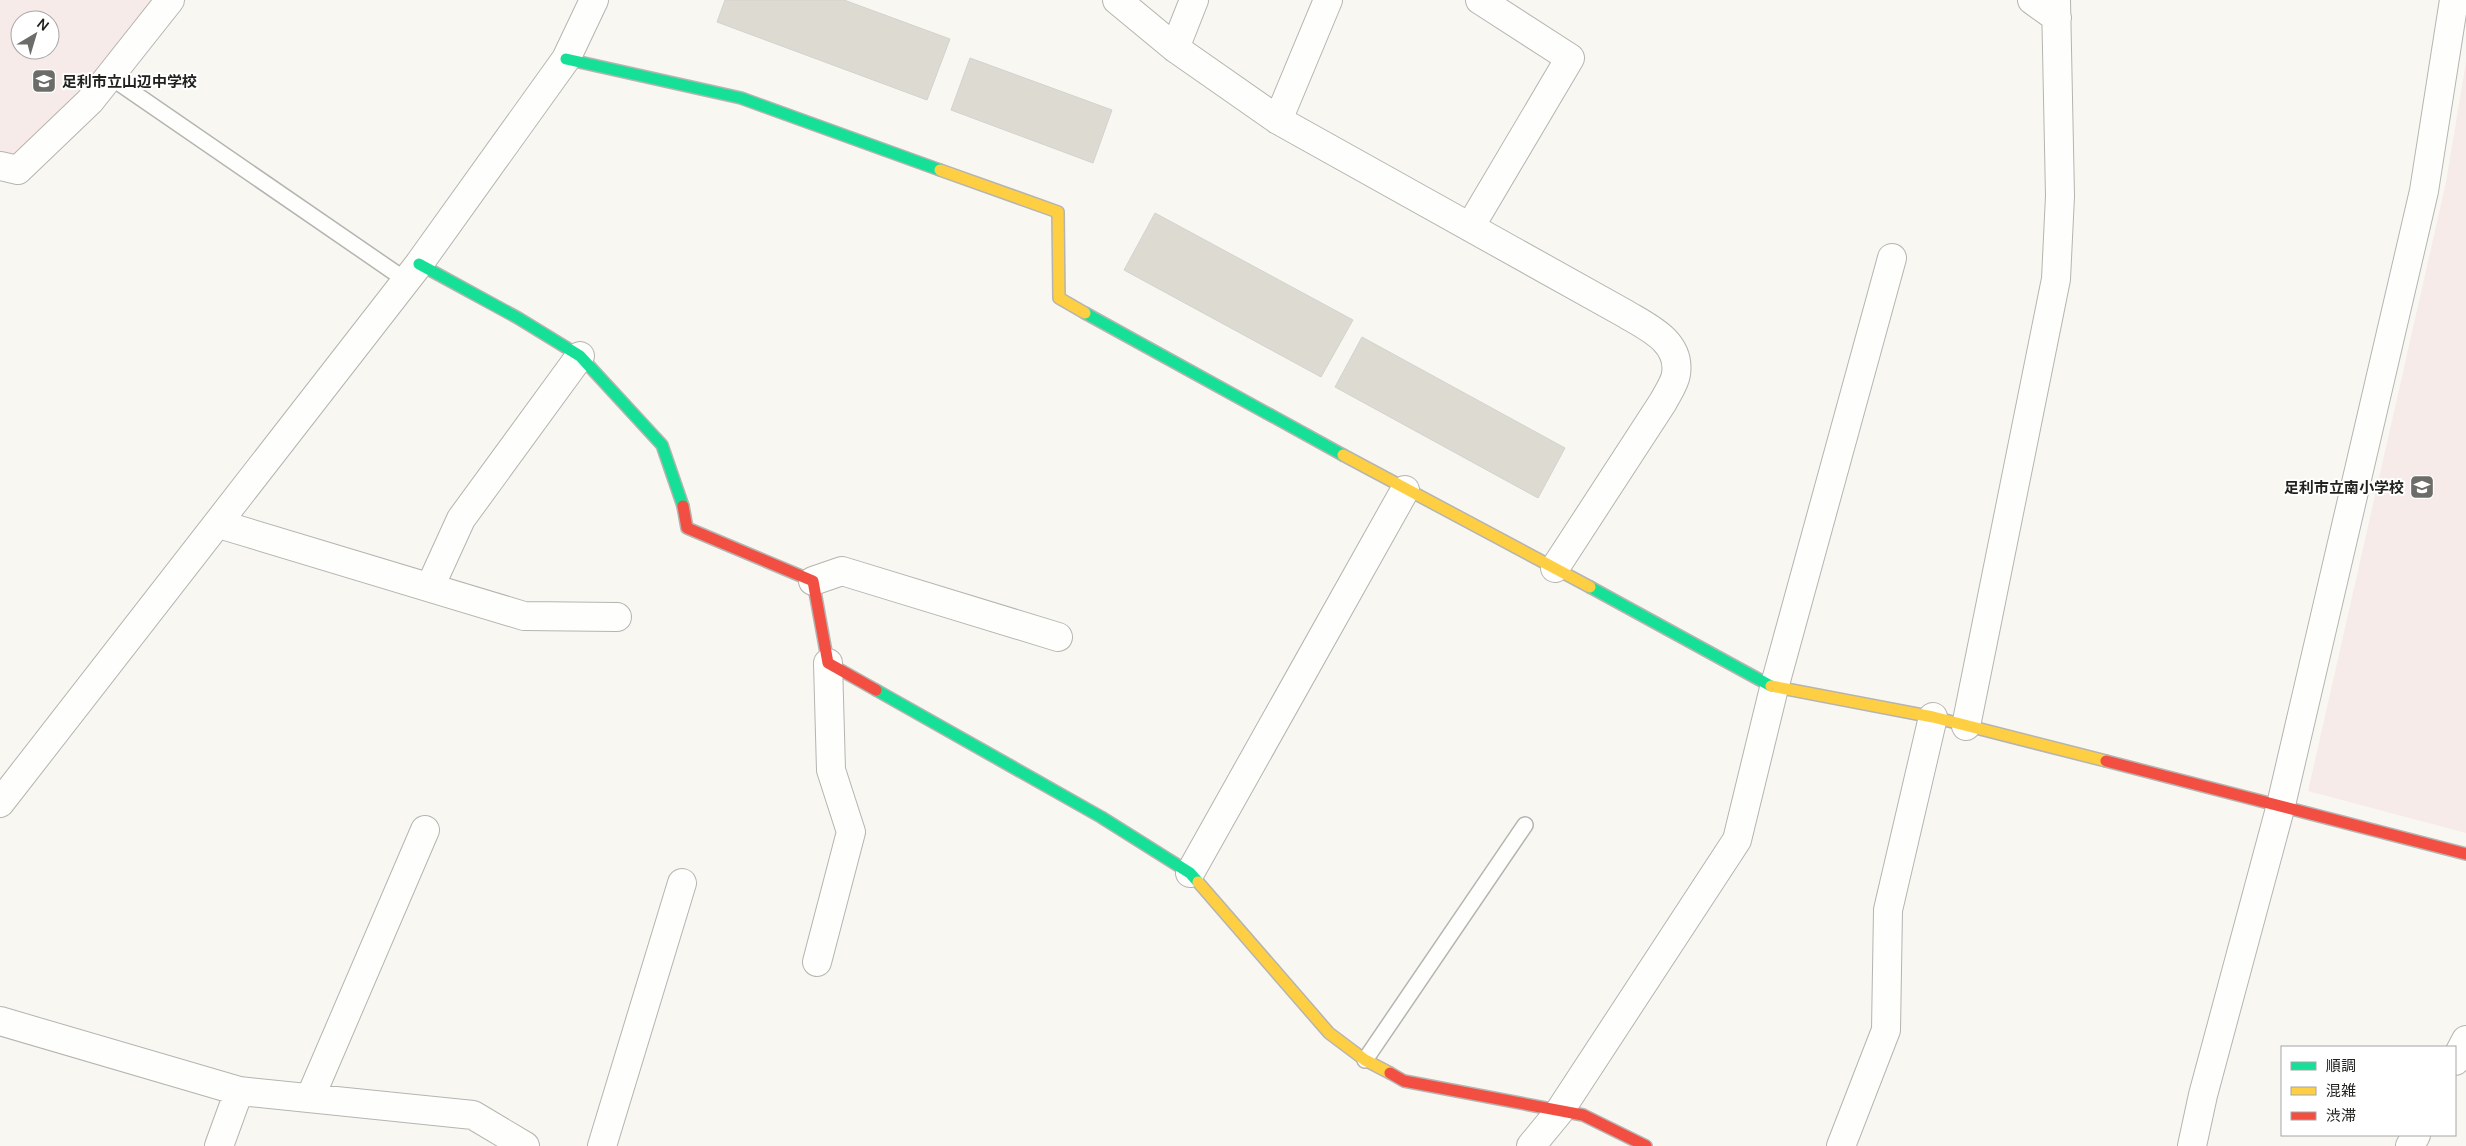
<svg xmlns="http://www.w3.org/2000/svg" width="2466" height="1146" viewBox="0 0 2466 1146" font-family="Manrope,'Noto Sans JP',sans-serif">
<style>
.education{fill:#f7ebea;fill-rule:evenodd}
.building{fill:#dddbd1;stroke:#d3d2ce}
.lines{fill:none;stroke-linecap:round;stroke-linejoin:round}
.lane-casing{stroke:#b5b4b1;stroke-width:18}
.street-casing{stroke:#b5b4b1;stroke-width:30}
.fast-casing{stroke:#b5b4b1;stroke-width:14}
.slow-casing{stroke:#b5b4b1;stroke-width:14}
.jam-casing{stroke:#b5b4b1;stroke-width:14}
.lane{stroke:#fefefd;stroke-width:15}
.street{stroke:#fefefd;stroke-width:28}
.fast{stroke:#16e098;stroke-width:11}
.slow{stroke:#ffcf43;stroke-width:11}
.jam{stroke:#f24e42;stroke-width:11}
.labels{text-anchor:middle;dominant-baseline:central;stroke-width:4;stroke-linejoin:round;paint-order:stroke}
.poi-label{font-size:15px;font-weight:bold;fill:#21211d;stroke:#fff;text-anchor:start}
</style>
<rect width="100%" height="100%" fill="#f8f7f2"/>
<path class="education" d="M0,0H152L64,111L15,158L0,154ZM20,20H50V50H20Z
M2466,62V833L2308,791L2446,182Z"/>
<path class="building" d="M725,0H844L950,39L927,100L717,22Z
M970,58L1112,110L1093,163L951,110Z
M1155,213L1353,320L1321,377L1124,270Z
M1362,337L1565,448L1538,498L1335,387Z"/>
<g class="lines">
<defs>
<path id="lane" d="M109,76L407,281
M1365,1060L1525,825"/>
<path id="street" d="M1117,0L1175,48L1278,120L1624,313C1647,327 1681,341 1676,374C1675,383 1667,394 1663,402L1555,568
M2032,0L2057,18
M1175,48L1194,0
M1278,120L1328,0
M0,166L18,170L90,101L170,0
M1470,227L1570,58L1480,0
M219,524L524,616L617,617
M813,581L842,571L1058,637
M430,587L461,519L580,356
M1966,726L2056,279L2060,196L2056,0
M0,803L419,264L566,59L594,0
M1190,873L1405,490
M817,962L851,832L831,770L828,663
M0,1021L239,1091L473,1115L525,1146
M2455,1061L2466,1040
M310,1098L425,830
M219,1146L239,1091
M602,1146L682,883
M1531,1146L1559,1112L1737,840L1774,688L1892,258
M1841,1146L1886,1030L1888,910L1933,717
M2192,1146L2203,1095L2281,805L2424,191L2454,0
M2410,1146L2416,1135"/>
<path id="fast" d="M566,59L741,98L940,170
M419,264L518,318L580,356L662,445L683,506
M1085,313L1343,455
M1590,587L1771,686
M876,690L1101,817L1190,873L1198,882"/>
<path id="slow" d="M940,170L1058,212L1059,298L1085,313
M1343,455L1590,587
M1771,686L1933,717L2106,761
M1198,882L1329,1033L1365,1060L1390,1073"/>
<path id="jam" d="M683,506L687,528L813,581L828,663L876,690
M2106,761L2466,854
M1390,1073L1404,1081L1583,1115L1646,1146"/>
</defs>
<use href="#lane" class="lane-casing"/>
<use href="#street" class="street-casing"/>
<use href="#fast" class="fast-casing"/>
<use href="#slow" class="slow-casing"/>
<use href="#jam" class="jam-casing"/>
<use href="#lane" class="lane"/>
<use href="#street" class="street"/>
<use href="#fast" class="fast"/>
<use href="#slow" class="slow"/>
<use href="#jam" class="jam"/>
</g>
<defs>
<symbol id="school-square" viewBox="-11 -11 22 22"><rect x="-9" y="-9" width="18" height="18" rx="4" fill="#6c6c68" stroke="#fff"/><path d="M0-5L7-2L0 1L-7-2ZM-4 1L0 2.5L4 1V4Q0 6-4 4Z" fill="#fff"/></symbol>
</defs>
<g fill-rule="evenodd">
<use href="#school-square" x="30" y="67" width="28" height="28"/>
<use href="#school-square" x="2408" y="473" width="28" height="28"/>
</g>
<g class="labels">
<g class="poi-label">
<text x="62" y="81">足利市立山辺中学校</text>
<text x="2404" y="487" text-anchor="end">足利市立南小学校</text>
</g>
</g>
<rect x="2281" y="1046" width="175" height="90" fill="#ffffff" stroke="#a6a6a5"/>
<rect x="2291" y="1062" width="25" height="8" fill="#16e098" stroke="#a6a6a5"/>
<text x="2326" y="1071" font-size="15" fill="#21211d">順調</text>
<rect x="2291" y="1087" width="25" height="8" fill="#ffcf43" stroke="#a6a6a5"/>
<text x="2326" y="1096" font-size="15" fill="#21211d">混雑</text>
<rect x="2291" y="1112" width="25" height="8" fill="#f24e42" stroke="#a6a6a5"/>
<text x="2326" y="1121" font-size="15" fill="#21211d">渋滞</text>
<g transform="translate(35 35) rotate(38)"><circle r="24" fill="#ffffff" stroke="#a6a6a5"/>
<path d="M0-4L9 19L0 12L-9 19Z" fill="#6c6c68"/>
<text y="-8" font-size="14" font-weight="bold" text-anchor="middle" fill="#21211d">N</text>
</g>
</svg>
